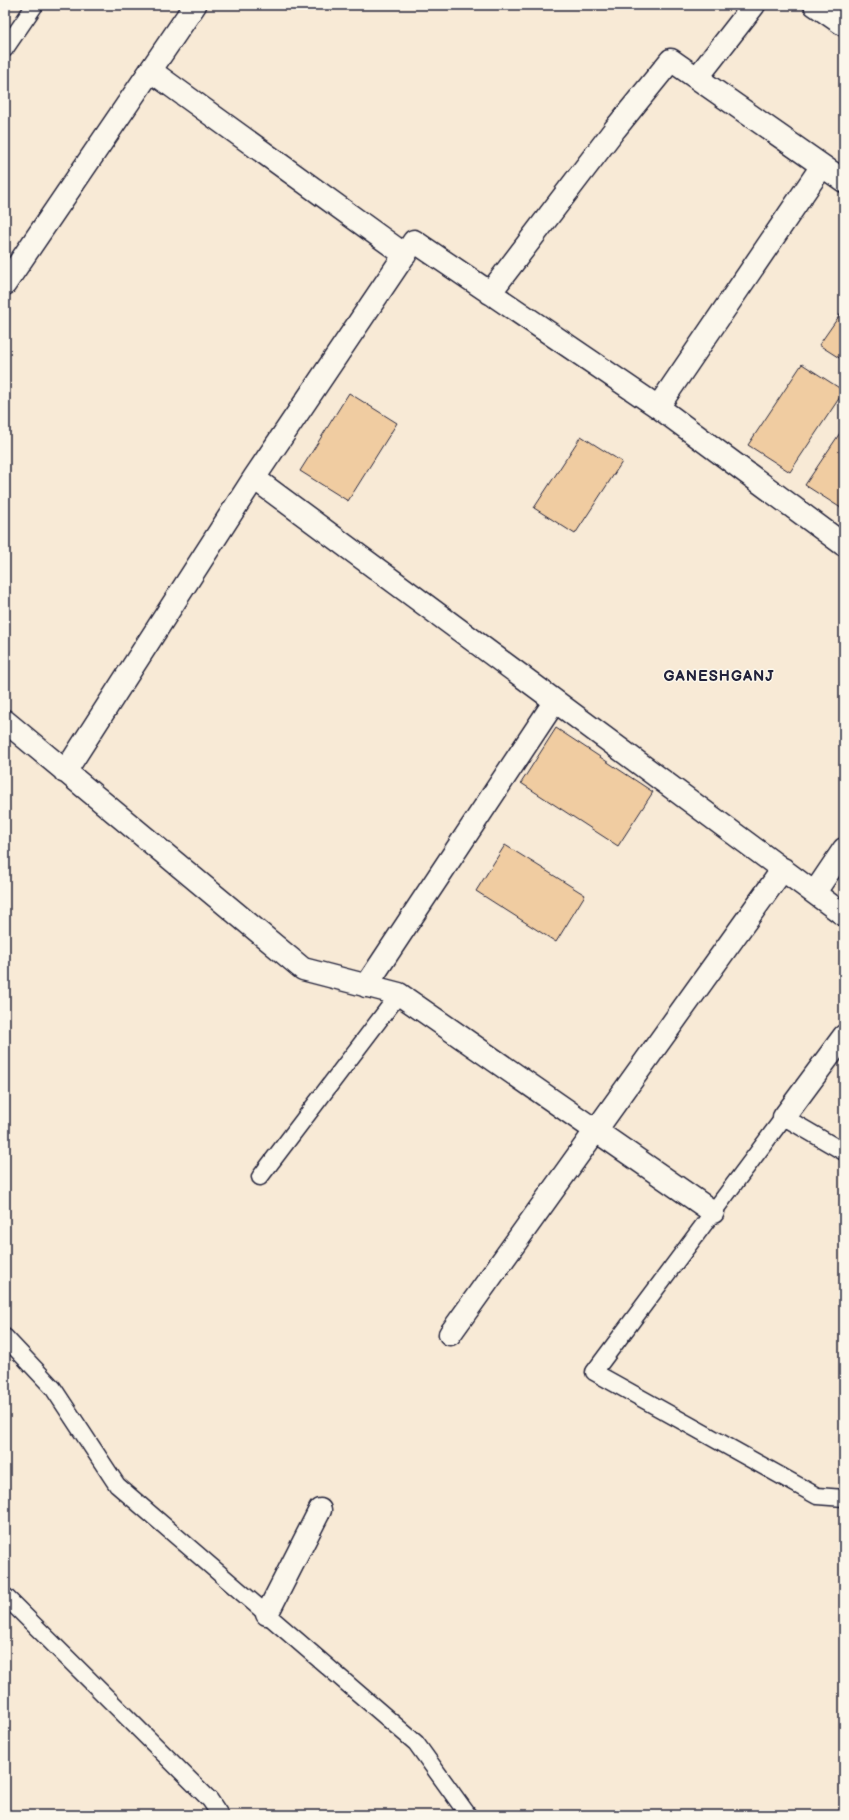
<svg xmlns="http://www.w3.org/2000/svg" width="849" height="1820" viewBox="0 0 849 1820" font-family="'Balsamiq Sans',sans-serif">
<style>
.building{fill:#f0cca1;stroke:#22223b}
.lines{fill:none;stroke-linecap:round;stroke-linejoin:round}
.lane-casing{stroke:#22223b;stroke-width:19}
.street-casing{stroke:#22223b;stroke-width:25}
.secondary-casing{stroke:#22223b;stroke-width:25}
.lane{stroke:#fbf7ec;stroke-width:16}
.street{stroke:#fbf7ec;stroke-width:22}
.secondary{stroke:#fbf7ec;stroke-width:22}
.labels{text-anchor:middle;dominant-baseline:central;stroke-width:3;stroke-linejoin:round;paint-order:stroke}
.district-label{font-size:15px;font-weight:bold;letter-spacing:1px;fill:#22223b;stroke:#fbf7ec}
</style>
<rect width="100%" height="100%" fill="#f8ead6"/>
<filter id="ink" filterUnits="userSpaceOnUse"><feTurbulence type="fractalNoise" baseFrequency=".025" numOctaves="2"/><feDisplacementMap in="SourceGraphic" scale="8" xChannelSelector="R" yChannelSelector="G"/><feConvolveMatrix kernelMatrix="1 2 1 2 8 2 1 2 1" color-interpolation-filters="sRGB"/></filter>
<g filter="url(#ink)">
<path class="building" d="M844,309V361L819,345Z
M802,364L844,391L790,472L748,445Z
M349,393L397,423L348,501L300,471Z
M844,427V510L805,485Z
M581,436L622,462L575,534L534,508Z
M556,728L653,792L618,846L521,783Z
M505,845L585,895L556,942L476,891Z"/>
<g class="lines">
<defs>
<path id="lane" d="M5,49L35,5
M844,1152L784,1117L594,1372L817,1496L844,1498
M260,1177L399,994
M5,1337L53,1388L117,1485L416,1743L468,1815
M5,1596L210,1800L220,1815"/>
<path id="street" d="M815,5L844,25
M151,71L405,255
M697,78L754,5
M490,293L615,129L671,60L844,181
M658,407L822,166
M254,478L844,915
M5,721L303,969L399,994L713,1212
M65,772L254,478L414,241L658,407L844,545
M815,892L844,849
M366,986L555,701
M784,1117L844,1036
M450,1334L783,869
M267,1614L320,1510"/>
<path id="secondary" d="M5,284L195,5"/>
</defs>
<use href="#lane" class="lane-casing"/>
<use href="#street" class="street-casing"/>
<use href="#secondary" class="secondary-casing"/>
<use href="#lane" class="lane"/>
<use href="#street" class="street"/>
<use href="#secondary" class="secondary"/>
</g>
</g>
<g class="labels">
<g class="district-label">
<text x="719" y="676">GANESHGANJ</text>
</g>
</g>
<rect width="849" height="1820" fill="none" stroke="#fbf7ec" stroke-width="20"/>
<rect x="10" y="10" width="829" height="1800" fill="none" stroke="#22223b" stroke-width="1.5" filter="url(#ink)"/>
</svg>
